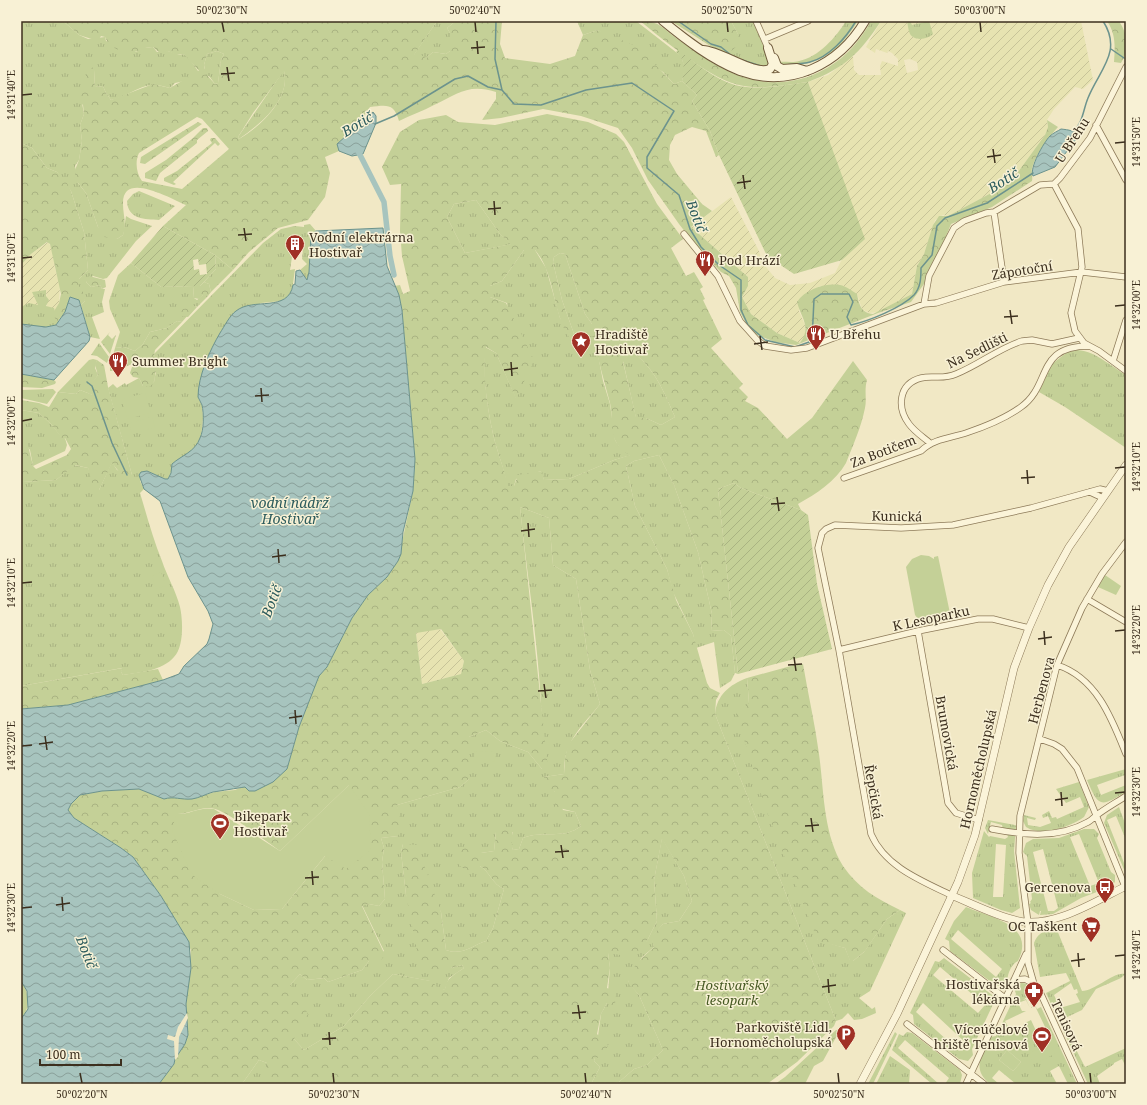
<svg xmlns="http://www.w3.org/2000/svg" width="1147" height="1105" viewBox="0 0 1147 1105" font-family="'Noto Serif',serif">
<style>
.farmland{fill:url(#farmland-furrows);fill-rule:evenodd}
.grass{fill:url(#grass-tufts);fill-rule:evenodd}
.forest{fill:url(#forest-crowns);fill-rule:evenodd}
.park{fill:#c4d097}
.garden{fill:url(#garden-furrows);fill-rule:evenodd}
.water{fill:url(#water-waves);stroke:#6c938d}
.pier{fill:#f1e8c5}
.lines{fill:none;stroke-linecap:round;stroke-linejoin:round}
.stream{stroke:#6c938d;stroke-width:1.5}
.canal{stroke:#a7c4be;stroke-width:5.5}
.minor-casing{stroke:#8d7a59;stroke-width:7}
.tertiary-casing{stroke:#8d7a59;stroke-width:8}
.secondary-casing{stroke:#6f5a3c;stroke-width:10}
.minor{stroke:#fbf4d9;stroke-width:5.5}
.tertiary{stroke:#fbf4d9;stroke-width:7}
.secondary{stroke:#fbf4d9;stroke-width:8}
.ticks{fill:none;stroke:#3c2f1e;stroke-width:1.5}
.labels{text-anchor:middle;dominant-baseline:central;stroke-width:3;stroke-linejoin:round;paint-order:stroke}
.street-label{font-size:13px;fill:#3c2f1e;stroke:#f8f1d5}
.poi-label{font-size:13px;fill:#3c2f1e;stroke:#f8f1d5;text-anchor:start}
.park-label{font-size:13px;font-style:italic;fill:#475a23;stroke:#f8f1d5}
.water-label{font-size:14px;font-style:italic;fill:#2d5c5d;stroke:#f8f1d5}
.neatline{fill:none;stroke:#3c2f1e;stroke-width:1.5}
.ticks-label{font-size:10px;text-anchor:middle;fill:#3c2f1e}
</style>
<defs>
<pattern id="farmland-furrows" width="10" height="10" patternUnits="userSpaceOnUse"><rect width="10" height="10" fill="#e7e3b1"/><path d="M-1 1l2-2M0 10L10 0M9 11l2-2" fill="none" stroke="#c7c398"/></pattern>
<pattern id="grass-tufts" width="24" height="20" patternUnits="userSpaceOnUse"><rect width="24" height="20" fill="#c4d097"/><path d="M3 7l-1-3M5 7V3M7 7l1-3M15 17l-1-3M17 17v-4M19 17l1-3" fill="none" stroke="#a9b382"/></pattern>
<pattern id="forest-crowns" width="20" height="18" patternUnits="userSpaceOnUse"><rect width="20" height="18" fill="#c4d097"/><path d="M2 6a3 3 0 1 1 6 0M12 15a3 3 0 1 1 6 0" fill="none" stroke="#a9b382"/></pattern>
<pattern id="garden-furrows" width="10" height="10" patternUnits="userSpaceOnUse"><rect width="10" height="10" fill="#c4d097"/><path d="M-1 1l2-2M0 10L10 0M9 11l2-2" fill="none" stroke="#a9b382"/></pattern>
<pattern id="water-waves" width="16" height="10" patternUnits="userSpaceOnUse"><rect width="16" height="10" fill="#a7c4be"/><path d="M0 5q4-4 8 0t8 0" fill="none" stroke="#89a09a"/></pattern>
</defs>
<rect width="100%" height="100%" fill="#f1e8c5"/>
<path class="farmland" d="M881,21H1081L1093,80L1083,89L1075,87L1054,109L1047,120L1048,127L1045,135L1010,183L948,216L943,215L935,220L924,254L917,266L912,294L878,312L869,313L862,309L857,294L820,286L800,298L799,311L805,325V336L800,343L777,333L751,314L742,297L748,286V277L691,227L731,197L759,251L762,262L775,278L790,285L810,283L835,273L841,261L849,253L834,155L808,82L828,75L853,56L854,70L859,75H881L880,66L882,61L898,66V59L892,53L888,51L887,53L876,49L875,53L866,47ZM910,59L917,62L918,70L907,73L904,60Z
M48,242L52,248L55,268L60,286L59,303L55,311L47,308L46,290L39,305L21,307V265L31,254Z
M440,629L464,661L461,674L422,684L416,632Z"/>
<path class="grass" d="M21,21H63L79,35L88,39L105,37L106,41L136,52L142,48L153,47L157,52L168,51L179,55L184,54L189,58L198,71L205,69L204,65L207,54L217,51L224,54L221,60L218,83L215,84L209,76L175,83L170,88C164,87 158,84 152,85C138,86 124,98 111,100L106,93L103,86L95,87L94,70L88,73L82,103L84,114L80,125L82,141L79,160L75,166L78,183L86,193L98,227L117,239L123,235L126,216L131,219L152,226L136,241L107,278L103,279L93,276L86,282L91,287L100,285L102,289H105L102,302L104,312L92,317L100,339L90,337L81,305L85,301L79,288V279L88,270L84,232L71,191L57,172L47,168L32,148L21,143Z
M437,21H456L447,28L450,33V51L446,54L433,52L426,58L413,56Z
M577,21H636L681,56L685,68L682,81L674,84L663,72L598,30L583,35Z
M731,21H755L771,61L766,69L726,56L738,34Z
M846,21H858C836,55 823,62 784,68L777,62C784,61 793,63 799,61C819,57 836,37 846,21Z
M871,21H881C860,53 845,68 808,82V77C837,66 856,48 871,21Z
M907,21H910L912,25L929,21L933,34C928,39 915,42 910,34C908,30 908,25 907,21Z
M284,70C291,100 260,124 239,139L238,137Z
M139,191L175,206L159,220C145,219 128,220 127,201L133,194Z
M476,200L500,234L512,244L465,253L447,217L454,204Z
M310,224L316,231L311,234L309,272L307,280L305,281L300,270L307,264L302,259L303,249L298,244L296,257H292L290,270L295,269L292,291L288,297L281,301L261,303L220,334L203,373L200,386L198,398L202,405L203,418L201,438L191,453L175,462L168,479H165L147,471L140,481L144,489L140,493C147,516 153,539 162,561C167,576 176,591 180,607C183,620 184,647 174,657C162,671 140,672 123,675L121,672L122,668L21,686V484L22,482L56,480L74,465L88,468L99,490L112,462L117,470L132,475L108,388L113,384L117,388L125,383L126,385L139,378L143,386L154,382L156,371L154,354L263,243L281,229L295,226L304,227V225Z
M524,250H535L546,268L560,318L579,348L562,300L553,262L554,257L560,253L565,254L585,314L592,324L603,381L610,404L615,440L618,445L631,455L614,460L569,479L544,480L541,471L516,479L514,486H507C505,471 499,457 495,442C488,414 482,375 485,347L496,353L516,398L507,303L490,297V286L502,281Z
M215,255L233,270L211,292L209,284L204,282L216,269Z
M131,263L161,287L193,286L194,298L197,300L204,294L208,296L197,307L196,306L182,322L177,321L167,328L150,332L143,344L135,351L124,347L115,348L120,332L110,309L109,301L118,275Z
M46,290V296L49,300L46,306L54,308L58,321H60C51,332 33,326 21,324V307L29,303L38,305L32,292Z
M110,332L108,335L112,339L116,335L110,354L101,342Z
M99,343L109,357L107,363L97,356L91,355Z
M1070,350C1093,348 1107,364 1126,375V448L1065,407L1039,392L1052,364Z
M632,352C655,368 664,392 675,417L661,425L646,418H636L623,361Z
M93,359L97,360L95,368L98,375L93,382V395L80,390L76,394L58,392L89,360Z
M53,389L56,392L47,404L21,398V390Z
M21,410L39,413L52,425L63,439L65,438L67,445L65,451L33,466L30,450L23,442H21Z
M659,455L674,485L698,552L712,614L711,631L724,630L731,636L735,673L731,681L720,688L714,642L696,648L693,634L673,592L667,569L635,506L626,466L634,461Z
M520,507L549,518L553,565L576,579L590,670L600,704C582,727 563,741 564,774L544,777L555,792L563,810L575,812L581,826C564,840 542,830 523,838L519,849L513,850L510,842L513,832H496L494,851L481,853L480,866C490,872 492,884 504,889L493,928L486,941C471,946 462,956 446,950L441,912L403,844L401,852L406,895L451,968L462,965L464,968L449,978L445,989L440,991L430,981L393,974L370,996L344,1026L304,1050L294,1039L290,985L300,974L307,980L324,978L328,982L362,970L369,961L384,951L362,905L369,904L379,906L385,899L382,862L384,848L381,838L398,836L397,805L460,787L469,779V737L486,730L500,741L528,752L542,769C545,682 529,594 520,507Z
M747,678L749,703L818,940L845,948L850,960L853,961L864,952L887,919L900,910L906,913L870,991L859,998L872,1009L875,1007L876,1013L862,1019L854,1020L848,1013L842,1019L836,1021L715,714C717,695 729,685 747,678Z
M1126,769V777L1125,775L1097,785L1101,795L1126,785V792C1100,807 1099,808 1087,780Z
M1079,782L1089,807L1084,817C1070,827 1042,837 1026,827L1023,821L1024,815L1036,818L1035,820L1027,818L1028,825L1040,827L1051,823L1048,816L1043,818L1042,815L1049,811L1052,818L1056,817L1057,819L1084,807L1080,797L1066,803L1056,789Z
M1119,807L1126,826V840L1116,816L1107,820L1126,868V874L1104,823L1107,815Z
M988,820L1015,825L1016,826L1014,851L1020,908L1012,913L1001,910L973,898L972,873L984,831L989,837L990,836L1005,839L1008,837L1007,834H1004L1002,825L991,822L988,834L985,828ZM996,844L1006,845L1003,897H993Z
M1084,829H1094L1099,834L1097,838L1111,872L1115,875V882L1110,887L1081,898L1053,914L1040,915L1041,911H1040L1039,915L1031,910L1029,904L1031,903L1030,902L1032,899L1027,856L1023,852L1026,843L1033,839L1059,838ZM1079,834L1099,883L1090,886L1070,837ZM1043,849L1058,908L1054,911H1048L1033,852Z
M662,838L684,876L692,901L679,921L663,924L652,937L654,947L642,957L628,982L639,995L663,1050L647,1065L634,1069L619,1082L612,1084H591L600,1067L594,1061L595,1058L601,1014L607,1003L610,968L608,953L647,941L657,921L654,880Z
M966,907C992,918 1036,925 1018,961C1011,964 1006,976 1008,984L1003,987L995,985L950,951L949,941L945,939L954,921ZM958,930L1002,969L996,977L951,939Z
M1052,927L1057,930L1082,991C1095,991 1114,971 1125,974L1121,978L1096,989L1082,1010L1061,1020L1085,1067L1126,1048V1067L1122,1059L1114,1063V1064L1097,1076L1100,1084H1088L1046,993L1070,981L1066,973L1040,977L1034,943C1037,934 1044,931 1052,927ZM1071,983L1074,990L1077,989L1078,993L1076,994L1080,1002L1060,1008L1054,995Z
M944,958L996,998L972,1049L973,1055L968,1061L959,1059L914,1024L913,1015L910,1013L935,961L939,962ZM940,967L985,1005L978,1013L933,975ZM923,1003L966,1043L959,1051L916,1012Z
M1021,983C1030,983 1033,989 1037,997L1033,998L1027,997L1023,1000L1026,999L1030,1008L1035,1005L1037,1009L1041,1007L1077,1084H1068L1059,1066L1050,1071L1057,1084H1016L999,1070L992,1078L999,1084H990C971,1068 982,1056 990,1037L996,1036L1016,994L1014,988ZM1026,1000L1030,1008L1035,1006L1046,1029L1037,1033L1031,1020L1023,1024L1025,1028L1016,1032L1014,1029L1010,1030L1005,1021L1026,1011H1022L1018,1003ZM1007,1050L1021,1062L1013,1071L999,1060Z
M895,1032L897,1034L873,1084H868Z
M907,1032L912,1033L960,1070L962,1075L960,1084H945L949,1078L905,1040L898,1048L939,1084H932L892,1050L899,1034L903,1036Z
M890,1056L910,1070L909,1084H876Z
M259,1060L267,1063V1084H242Z"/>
<path class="forest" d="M63,21H437L414,55H421L426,58L433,52L446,54L450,51V33L447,28L456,21H502L500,44L505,58L550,64L575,56L583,35L598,30L638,47L674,84L682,81L697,95L692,101L710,131L719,155L716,157L706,131L692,127L675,135L670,145L669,160L677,174L702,204L712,211L691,227L748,277V286L742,297L751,314L777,333L800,343C812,327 801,318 797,302C806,289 825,283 840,285C846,286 852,291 857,294C859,304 861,313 873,314L912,294L917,266L924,254L933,225L939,216H948L1010,183L1045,135L1048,127L1047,120L1058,127C1048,138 1036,154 1032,168C1031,173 1033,176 1032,181L992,207L951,224L941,249L924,284L911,302L878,313L796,345L775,342L755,334L747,325L740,312L736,288L729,276L721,272L700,251L679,224L648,180L632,148L618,128L581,116L543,109L501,118L482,120L496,99V92C468,83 458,94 434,105C423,111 411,115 399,121C394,103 387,105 370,107L359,124L337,144L339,151L325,157L330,173L325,197L308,220L278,228L249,252L233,270L215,255L163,226L186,205C171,199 122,170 123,204C123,215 127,224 123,235L117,239L104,237L98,227L86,193L75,179V170L79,160L82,141L80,125L84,114L83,105L80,102L78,91C79,88 90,68 92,67L94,70L95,87L103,86L106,93L111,100L153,84L170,88L187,78L206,74L215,84L218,83L221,60L224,54L217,51L207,54L204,65L205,70L200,72L184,54L176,55L168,51L164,53C158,53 158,51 153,47C142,47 141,51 134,52C126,54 115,49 109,45L105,37L101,36L98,41L79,35ZM284,71C291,98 260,127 239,139L238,137L253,113ZM197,117L202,119L229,149L182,189L142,181C136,173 135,161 139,153Z
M640,21C661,21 663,29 679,40C720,70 756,93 808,77V82C784,85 759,91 735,84C709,77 662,39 640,21Z
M671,21H731L738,34V45L726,56Z
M1107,21H1119C1128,35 1130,48 1121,63L1114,62C1115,47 1116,34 1107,21Z
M547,114L588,122L616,134L624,142L657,204L683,239L671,248L686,276L694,272L703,287L700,289L705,299L703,300L722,339L711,348L743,384L739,388L748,397L745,401L758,408L787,439L812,418L853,361L867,380C864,390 867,399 865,408C861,428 853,445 846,463C836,481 816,494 798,504L801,510L741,488L734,483L718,489L738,674L735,673L731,636L724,630L711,631L712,614L698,552L674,485L659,455L634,461L626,466L635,506L667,569L676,600L693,634L707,683L710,688L720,693L716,700L715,714L836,1021L834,1026L797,1062L767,1084H612L619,1082L634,1069L647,1065L663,1050L639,995L628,983C630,967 643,957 654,947L651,937L663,924L679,921L692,901L684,876L662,839L654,880L657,921L647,941L633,957L608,953L610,968L607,988L616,992L615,1005L613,1006L607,1003L601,1014L597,1034L608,1045L604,1057L595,1058L594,1061L600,1067L591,1084H267V1063L259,1060L242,1084H159L174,1064L175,1059L185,1044L188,1035L186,1004L191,950L161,896L133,857L121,848L74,818L68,810L71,804L80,795L102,791L139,789L164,799L172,796L190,799L215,792L235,790L287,769L299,727L319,676L327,667L352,618L368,595L387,577L398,561L413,491L415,459L402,310L395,286L400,285L403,294L410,291L402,256L400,231L401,184L390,185L382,167L400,132L419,120L446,115L458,122L495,125ZM476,200L500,234L511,244L465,253L447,217L454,204ZM524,250H535C551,269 552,294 560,318C563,329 570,338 576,348H579L562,300L553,262L554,257L560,253L565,254L585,314L592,324L587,334L588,336H593C598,359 604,381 610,403C613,415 610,429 615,440C618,447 624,452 630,455L614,460L569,479L544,480L542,471L518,475L514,486H508C505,471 499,457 495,442C488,415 482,374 486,347L496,353L516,399L534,360L506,303L490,297V286L502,281ZM632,352C655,368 664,392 675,417L661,425L646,418L636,417L623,362ZM520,507L549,518L553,565L576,579L590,670L600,704L568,745L565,758L564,774L544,777V784L555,792V807L575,812L581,826C564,840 542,830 523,838L519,849L513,850C510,842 514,835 512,827L496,832L494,851L481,853L474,846L461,849L459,865L469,873L480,866C490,872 492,884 504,889L493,928L486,941C471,946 462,956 446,950L441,912L417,845L403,844L401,852L406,895L421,971L451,968L462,965L464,968C455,974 446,978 445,989L440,990L431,981L393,974L370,996L344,1026L304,1050L294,1039L308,1014L290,985L300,974L307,980L324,978L328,982L362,970L369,961L381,960L385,955L362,906L369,904L379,906L385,899L382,862L384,848L381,838L398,836L402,828L397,805L460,787L469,779V737L486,730L500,741L528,752L542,769H548ZM441,629L464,661L461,674L422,684L416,633ZM349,785L326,855L282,909L254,910L220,894L176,814C189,815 202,805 215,809C230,813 265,841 280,851Z
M198,122L202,124L145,164L140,163L141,157Z
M203,128H207L208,131L197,140V143L160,173L156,181L145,178V173L166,160L193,138Z
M211,138H215L220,144L218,146L215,143L173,182L176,184L174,185L164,181V178L177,171L212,143L210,140Z
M21,143L32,148L47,168L57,172L66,181L71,191L84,232L88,270L79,279V287L84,293L85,301L81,305L79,300L70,297L65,312L58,321H56L53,313L59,303L61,294L50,244L47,242L31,254L21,265Z
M89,276L105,280L106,287L102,289L100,285L91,287L86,282Z
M204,282L209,284L211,292L208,296L203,295L199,299L194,298L193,286H200Z
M194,306L197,307L188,317L179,316L180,310Z
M177,321L182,322L155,350L154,356L160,360V367L155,373C155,379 155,383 149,387L143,386L139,378L133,377L130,373L132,367L143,361L142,359L117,371H110V367L115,348L124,347L135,351L143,344L150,332L167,328Z
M97,360L104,365L108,387L132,475L124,478L112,463L99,490L94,491L88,468L75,465L56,480L23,482L21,484V442L25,440L27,441L33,466L36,469L67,455L71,449L65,438L63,440L52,425L39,413L21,410V400L39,403L49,407L58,392L76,394L80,390L93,395V391L85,384L90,379L93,381L98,375L95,365Z
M21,374L54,380L56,382L55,384L42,388L21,387Z
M798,664H803C808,694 815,724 819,754C824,790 823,834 843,866C858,888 877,899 900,910L887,919L865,951L853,961H850L845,948L818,941L766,810L736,714L749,703L747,678Z
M123,668L121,672L123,675L158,669L163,680L68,705L21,709V686Z
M836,1030H840L823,1061L814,1066L805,1084H775L785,1077Z"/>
<path class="park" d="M145,393L151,413L127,419L122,399Z
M152,417L155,427L132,434L129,423Z
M921,555L929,556L934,559V557L938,556L951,618L947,619L945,612L940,619C931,625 921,624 915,615L906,567L912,559Z
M161,572L166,586L156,589L152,576Z
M1105,575L1121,586L1116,595L1098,587Z
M475,751L493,752L496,755L494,762L474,757Z
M349,785L369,814L371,850L346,869L325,856L282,909L254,910L220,894L196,878L190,871L172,830L176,814C189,815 200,806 214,809L280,851Z
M21,981C29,991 31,1009 21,1019Z
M1050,1043L1055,1054L1034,1064L1029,1053Z
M1007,1050L1021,1062L1013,1071L999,1060Z"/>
<path class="garden" d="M678,50C695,62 714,79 735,85C759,91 784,85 808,82L865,239L842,260L794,274L767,256L719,155L710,131L692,101L697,95L682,81C684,69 686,60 676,52Z
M163,226L215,255L216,269L200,286L161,287L131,263ZM198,259L199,265L206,264L207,274L200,275L199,269L194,270L193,260Z
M734,483L741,488L801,510L808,515L817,584L832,649L738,674L718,489Z"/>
<path class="water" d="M373,112L376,116V123L363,154L352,156L339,151L337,144Z
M1061,129C1069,130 1075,130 1077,138L1055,167L1033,176C1029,168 1044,142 1050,136C1053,133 1058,131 1061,129Z
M383,228L387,266L399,295L402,310L415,459L413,491L403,532L401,554L398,561L387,577L368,595L352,618L327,667L319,676L299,727L287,769L273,782L255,791H249L245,787C238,788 220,791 213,792C206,794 199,798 192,799C181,800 174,796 164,799L139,789L102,791L80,795L71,804L68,810L74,818L121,848L133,857L161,896L189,942L191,968L186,1004L188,1035L185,1044L175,1059L174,1064L159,1084H21V1019L28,1009L27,991L21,981V709L68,705L163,680L179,674L184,666L207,644L209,639L213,624L208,611L188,577L160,501L144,489L139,475L141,472L147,471L165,479H168L171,473L172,464C182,455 195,452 200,438C204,430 204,414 202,405C201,402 199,400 198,397C198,376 210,350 220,333C224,327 230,315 236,311C253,297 288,313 293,285L295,284L296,271L300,270L307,280L309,272L311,234L316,231Z
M70,297L79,300L90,337L89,341L54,380L21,374V324L46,327L56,325L65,312Z"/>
<path class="pier" d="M187,1013L188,1018L179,1037L178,1057L175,1060L174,1041L167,1039L168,1035L175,1037L178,1027Z"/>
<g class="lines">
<path class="stream" d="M496,21L495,59L502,90
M678,21L711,44L721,47L731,55
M1111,49L1124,58
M742,60L761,66
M784,65C793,64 802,64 810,62C829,57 846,38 856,21
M375,124L394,116L455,79L468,76L488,87L502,90L514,104L541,105L586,90L632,83L674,111L647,157V168L679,195L690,229L701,247L719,265L741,280V310L748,325L765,340L795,347L812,341L814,299L821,294H849L853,302L847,317L851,325C869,321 901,308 914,295C921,287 921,277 921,268L932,255L937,226L945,218L987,203L1033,173
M1073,132C1083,123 1083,110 1088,98C1099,70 1123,52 1103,21
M87,382L92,386L112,443L127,475"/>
<path class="canal" d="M357,149L384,202L390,256L394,275"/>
<defs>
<path id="minor" d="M756,21L768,48
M765,39L808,21
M1096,125L1126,180
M1054,184L1078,229L1082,267L1071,313L1075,331L1084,343L1099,351L1126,371
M994,212L1004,282
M684,234L718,276L740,321L757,340L765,346L791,350L807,348L924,304L936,303L1004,282L1082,272L1126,277
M924,304L929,276L954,228L964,221L986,213L994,212L1040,185L1054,184L1060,178L1090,138L1126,67
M1113,361L1126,320
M930,443C923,437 915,432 909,424C897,408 898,384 921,378C933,375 942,380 956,374C979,365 999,348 1022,341L1032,340L1052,344L1079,338
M844,478L921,451C933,439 950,438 966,433C984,427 1006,418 1021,407C1052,385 1035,346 1089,346
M1090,492L1103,498
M1087,599L1126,622
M918,631L948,803L956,813L979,820
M839,650L918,631L978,619H993L1029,628
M1057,665C1097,678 1112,719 1126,754
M1040,739L1054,744L1062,749L1077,768L1126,889
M992,829C1023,835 1058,839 1088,822C1092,820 1094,817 1097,815C1106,808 1117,802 1126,796
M953,896C922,881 885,867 871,834L839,650L818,548L822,533L826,529L835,525L901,528L953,525L1031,508L1100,489L1108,491
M943,950L1006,999
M1014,980L1025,979L1034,984
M907,1024L984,1084
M966,1084L1026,954
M1082,1084L1040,992L1034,984L1028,963V923L1019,853L1020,816L1057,665L1082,608L1102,574L1126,542"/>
<path id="tertiary" d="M953,896C973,904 994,915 1015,920C1051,930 1094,902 1126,886
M860,1084L897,1014L958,882L975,835L1014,668L1029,628L1048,585L1069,547L1126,465"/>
<path id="secondary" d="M663,21C686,40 712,60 740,71C790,89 839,65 865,21
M703,50C722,51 754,76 770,69L773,64L768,48
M774,58L777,66L782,69L797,68L807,71"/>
</defs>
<use href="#minor" class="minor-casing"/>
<use href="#tertiary" class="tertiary-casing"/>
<use href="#secondary" class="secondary-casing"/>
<use href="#minor" class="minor"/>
<use href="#tertiary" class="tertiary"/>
<use href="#secondary" class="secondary"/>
</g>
<path class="ticks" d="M222,22L224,32M475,22L476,32M727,22L728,32M980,22L981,32M477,41L478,54M471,48L485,47M227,67L229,81M221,74L235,73M22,95L32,94M1115,143L1125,142M993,149L995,163M987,157L1001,155M743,175L745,189M737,183L751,181M494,201L495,215M488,209L501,208M244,228L246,241M238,235L252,234M22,258L32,257M1115,306L1125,305M1010,310L1012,324M1004,317L1018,316M760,336L762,350M754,344L768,342M511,362L512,376M504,370L518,368M261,388L262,402M255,396L269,395M22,421L32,419M1115,468L1125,467M1027,470L1028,484M1021,478L1035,477M777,497L779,511M771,504L785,503M528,523L529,537M521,531L535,529M278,549L279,563M272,557L286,555M22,583L32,582M1044,631L1045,645M1115,631L1125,630M1038,639L1052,637M794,657L796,671M788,665L802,664M544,684L546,698M538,691L552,690M295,710L296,724M289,718L302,716M45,736L47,750M39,744L53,742M22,746L32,745M1061,792L1062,806M1115,793L1125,792M1055,800L1068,798M811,818L813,832M805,826L819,825M561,845L563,858M555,852L569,851M312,871L313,885M305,878L319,877M62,897L63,911M56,905L70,903M22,908L32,907M1078,953L1079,967M1115,956L1125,955M1071,961L1085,959M828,979L829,993M822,987L836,985M578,1005L580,1019M572,1013L586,1012M329,1032L330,1045M322,1039L336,1038M80,1073L82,1083M333,1073L334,1083M585,1073L586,1083M838,1073L839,1083M1090,1073L1091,1083"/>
<defs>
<symbol id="building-pin" viewBox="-11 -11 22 30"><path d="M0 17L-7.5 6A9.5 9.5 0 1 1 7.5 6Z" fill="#a03025" stroke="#f8f1d5"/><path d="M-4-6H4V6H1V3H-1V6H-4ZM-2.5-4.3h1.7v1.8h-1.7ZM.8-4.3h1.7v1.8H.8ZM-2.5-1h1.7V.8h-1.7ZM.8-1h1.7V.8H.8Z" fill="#fff"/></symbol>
<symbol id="restaurant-pin" viewBox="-11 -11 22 30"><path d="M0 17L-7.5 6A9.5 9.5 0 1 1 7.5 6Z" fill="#a03025" stroke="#f8f1d5"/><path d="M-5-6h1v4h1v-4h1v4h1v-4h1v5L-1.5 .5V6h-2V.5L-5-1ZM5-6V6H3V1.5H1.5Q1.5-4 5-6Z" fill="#fff"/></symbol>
<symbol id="sight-pin" viewBox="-11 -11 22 30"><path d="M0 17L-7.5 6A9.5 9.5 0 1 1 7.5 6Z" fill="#a03025" stroke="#f8f1d5"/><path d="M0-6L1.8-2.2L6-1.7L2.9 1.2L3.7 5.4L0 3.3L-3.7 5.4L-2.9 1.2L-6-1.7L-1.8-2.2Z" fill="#fff"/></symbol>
<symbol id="stadium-pin" viewBox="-11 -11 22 30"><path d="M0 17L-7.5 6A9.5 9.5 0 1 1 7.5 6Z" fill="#a03025" stroke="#f8f1d5"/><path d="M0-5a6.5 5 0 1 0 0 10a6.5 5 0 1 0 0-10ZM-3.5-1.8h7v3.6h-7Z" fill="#fff"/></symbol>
<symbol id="bus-pin" viewBox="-11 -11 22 30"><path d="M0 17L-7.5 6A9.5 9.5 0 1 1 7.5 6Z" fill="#a03025" stroke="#f8f1d5"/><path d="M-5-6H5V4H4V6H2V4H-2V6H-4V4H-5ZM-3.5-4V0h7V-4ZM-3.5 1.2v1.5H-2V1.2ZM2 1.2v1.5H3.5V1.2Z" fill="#fff"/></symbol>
<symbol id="supermarket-pin" viewBox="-11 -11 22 30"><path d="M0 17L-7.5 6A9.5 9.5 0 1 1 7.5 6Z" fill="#a03025" stroke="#f8f1d5"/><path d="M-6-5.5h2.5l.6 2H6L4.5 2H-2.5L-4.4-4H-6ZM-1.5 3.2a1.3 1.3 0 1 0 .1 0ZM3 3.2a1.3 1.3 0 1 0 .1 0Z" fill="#fff"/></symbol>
<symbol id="pharmacy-pin" viewBox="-11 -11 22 30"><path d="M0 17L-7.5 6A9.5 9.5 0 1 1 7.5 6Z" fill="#a03025" stroke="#f8f1d5"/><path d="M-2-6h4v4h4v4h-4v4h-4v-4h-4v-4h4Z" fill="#fff"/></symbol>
<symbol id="parking-pin" viewBox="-11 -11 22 30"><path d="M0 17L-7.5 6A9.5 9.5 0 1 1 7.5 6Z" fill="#a03025" stroke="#f8f1d5"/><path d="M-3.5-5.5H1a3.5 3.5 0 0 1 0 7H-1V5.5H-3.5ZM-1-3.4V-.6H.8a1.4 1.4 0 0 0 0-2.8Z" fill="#fff"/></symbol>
</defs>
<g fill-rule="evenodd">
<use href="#building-pin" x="284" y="233" width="22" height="30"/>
<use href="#restaurant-pin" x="694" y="249" width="22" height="30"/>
<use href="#restaurant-pin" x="805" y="323" width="22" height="30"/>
<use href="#sight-pin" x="570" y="330" width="22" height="30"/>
<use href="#restaurant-pin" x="107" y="350" width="22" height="30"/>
<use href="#stadium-pin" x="209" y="812" width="22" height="30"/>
<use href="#bus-pin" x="1094" y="876" width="22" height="30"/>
<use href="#supermarket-pin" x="1080" y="915" width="22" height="30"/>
<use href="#pharmacy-pin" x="1023" y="980" width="22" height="30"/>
<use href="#parking-pin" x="835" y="1023" width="22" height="30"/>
<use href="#stadium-pin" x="1031" y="1025" width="22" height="30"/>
</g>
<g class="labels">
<g class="street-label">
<text transform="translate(1072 140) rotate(-57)">U Břehu</text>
<text transform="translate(1022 270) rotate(-9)">Zápotoční</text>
<text transform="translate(977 350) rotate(-26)">Na Sedlišti</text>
<text transform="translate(883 451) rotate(-21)">Za Botičem</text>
<text transform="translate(897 516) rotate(1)">Kunická</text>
<text transform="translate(931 618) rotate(-12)">K Lesoparku</text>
<text transform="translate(1041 690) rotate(-75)">Herbenova</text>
<text transform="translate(947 733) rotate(80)">Brumovická</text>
<text transform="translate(978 769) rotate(-77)">Hornoměcholupská</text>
<text transform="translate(874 792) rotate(80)">Řepčická</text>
<text transform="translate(1067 1025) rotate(65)">Tenisová</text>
</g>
<g class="poi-label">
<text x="309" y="237">Vodní elektrárna<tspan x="309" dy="15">Hostivař</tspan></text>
<text x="719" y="260">Pod Hrází</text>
<text x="595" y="334">Hradiště<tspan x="595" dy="15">Hostivař</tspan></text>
<text x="830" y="334">U Břehu</text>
<text x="132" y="361">Summer Bright</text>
<text x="234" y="816">Bikepark<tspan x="234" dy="15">Hostivař</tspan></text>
<text x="1091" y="887" text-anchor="end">Gercenova</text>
<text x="1077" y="926" text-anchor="end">OC Taškent</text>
<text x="1020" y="984" text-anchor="end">Hostivařská<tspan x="1020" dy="15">lékárna</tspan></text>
<text x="832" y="1027" text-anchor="end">Parkoviště Lidl,<tspan x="832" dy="15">Hornoměcholupská</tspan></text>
<text x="1028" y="1029" text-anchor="end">Víceúčelové<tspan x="1028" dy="15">hřiště Tenisová</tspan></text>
</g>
<g class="park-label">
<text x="732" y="985">Hostivařský<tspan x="732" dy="15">lesopark</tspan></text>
</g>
<g class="water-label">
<text transform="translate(357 124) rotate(-31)">Botič</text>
<text transform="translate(1003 180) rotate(-33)">Botič</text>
<text transform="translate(697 216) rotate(68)">Botič</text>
<text x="290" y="502">vodní nádrž<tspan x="290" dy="16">Hostivař</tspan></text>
<text transform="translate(271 601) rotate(-69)">Botič</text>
<text transform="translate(87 952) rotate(68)">Botič</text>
</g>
</g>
<rect width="1147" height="1105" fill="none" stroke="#f8f1d5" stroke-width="44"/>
<path d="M40 1059v6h81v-6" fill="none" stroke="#3c2f1e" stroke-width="2"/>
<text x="46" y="1059" font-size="12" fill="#3c2f1e" stroke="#f8f1d5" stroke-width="3" paint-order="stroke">100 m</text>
<rect x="22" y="22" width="1103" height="1061" class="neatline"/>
<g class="ticks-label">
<text x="222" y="14">50°02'30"N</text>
<text x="475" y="14">50°02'40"N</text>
<text x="727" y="14">50°02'50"N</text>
<text x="980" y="14">50°03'00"N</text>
<text transform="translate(11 95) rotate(-90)" y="4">14°31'40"E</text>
<text transform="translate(1136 142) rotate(-90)" y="4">14°31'50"E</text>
<text transform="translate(11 258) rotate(-90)" y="4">14°31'50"E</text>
<text transform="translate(1136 305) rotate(-90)" y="4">14°32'00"E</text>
<text transform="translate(11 421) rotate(-90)" y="4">14°32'00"E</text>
<text transform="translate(1136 467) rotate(-90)" y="4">14°32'10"E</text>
<text transform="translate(11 583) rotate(-90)" y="4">14°32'10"E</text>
<text transform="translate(1136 630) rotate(-90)" y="4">14°32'20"E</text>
<text transform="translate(11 746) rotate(-90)" y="4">14°32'20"E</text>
<text transform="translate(1136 792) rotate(-90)" y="4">14°32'30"E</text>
<text transform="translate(11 908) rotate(-90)" y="4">14°32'30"E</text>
<text transform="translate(1136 955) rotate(-90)" y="4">14°32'40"E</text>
<text x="82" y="1098">50°02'20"N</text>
<text x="334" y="1098">50°02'30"N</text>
<text x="586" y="1098">50°02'40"N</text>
<text x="839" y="1098">50°02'50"N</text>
<text x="1091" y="1098">50°03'00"N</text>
</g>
</svg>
